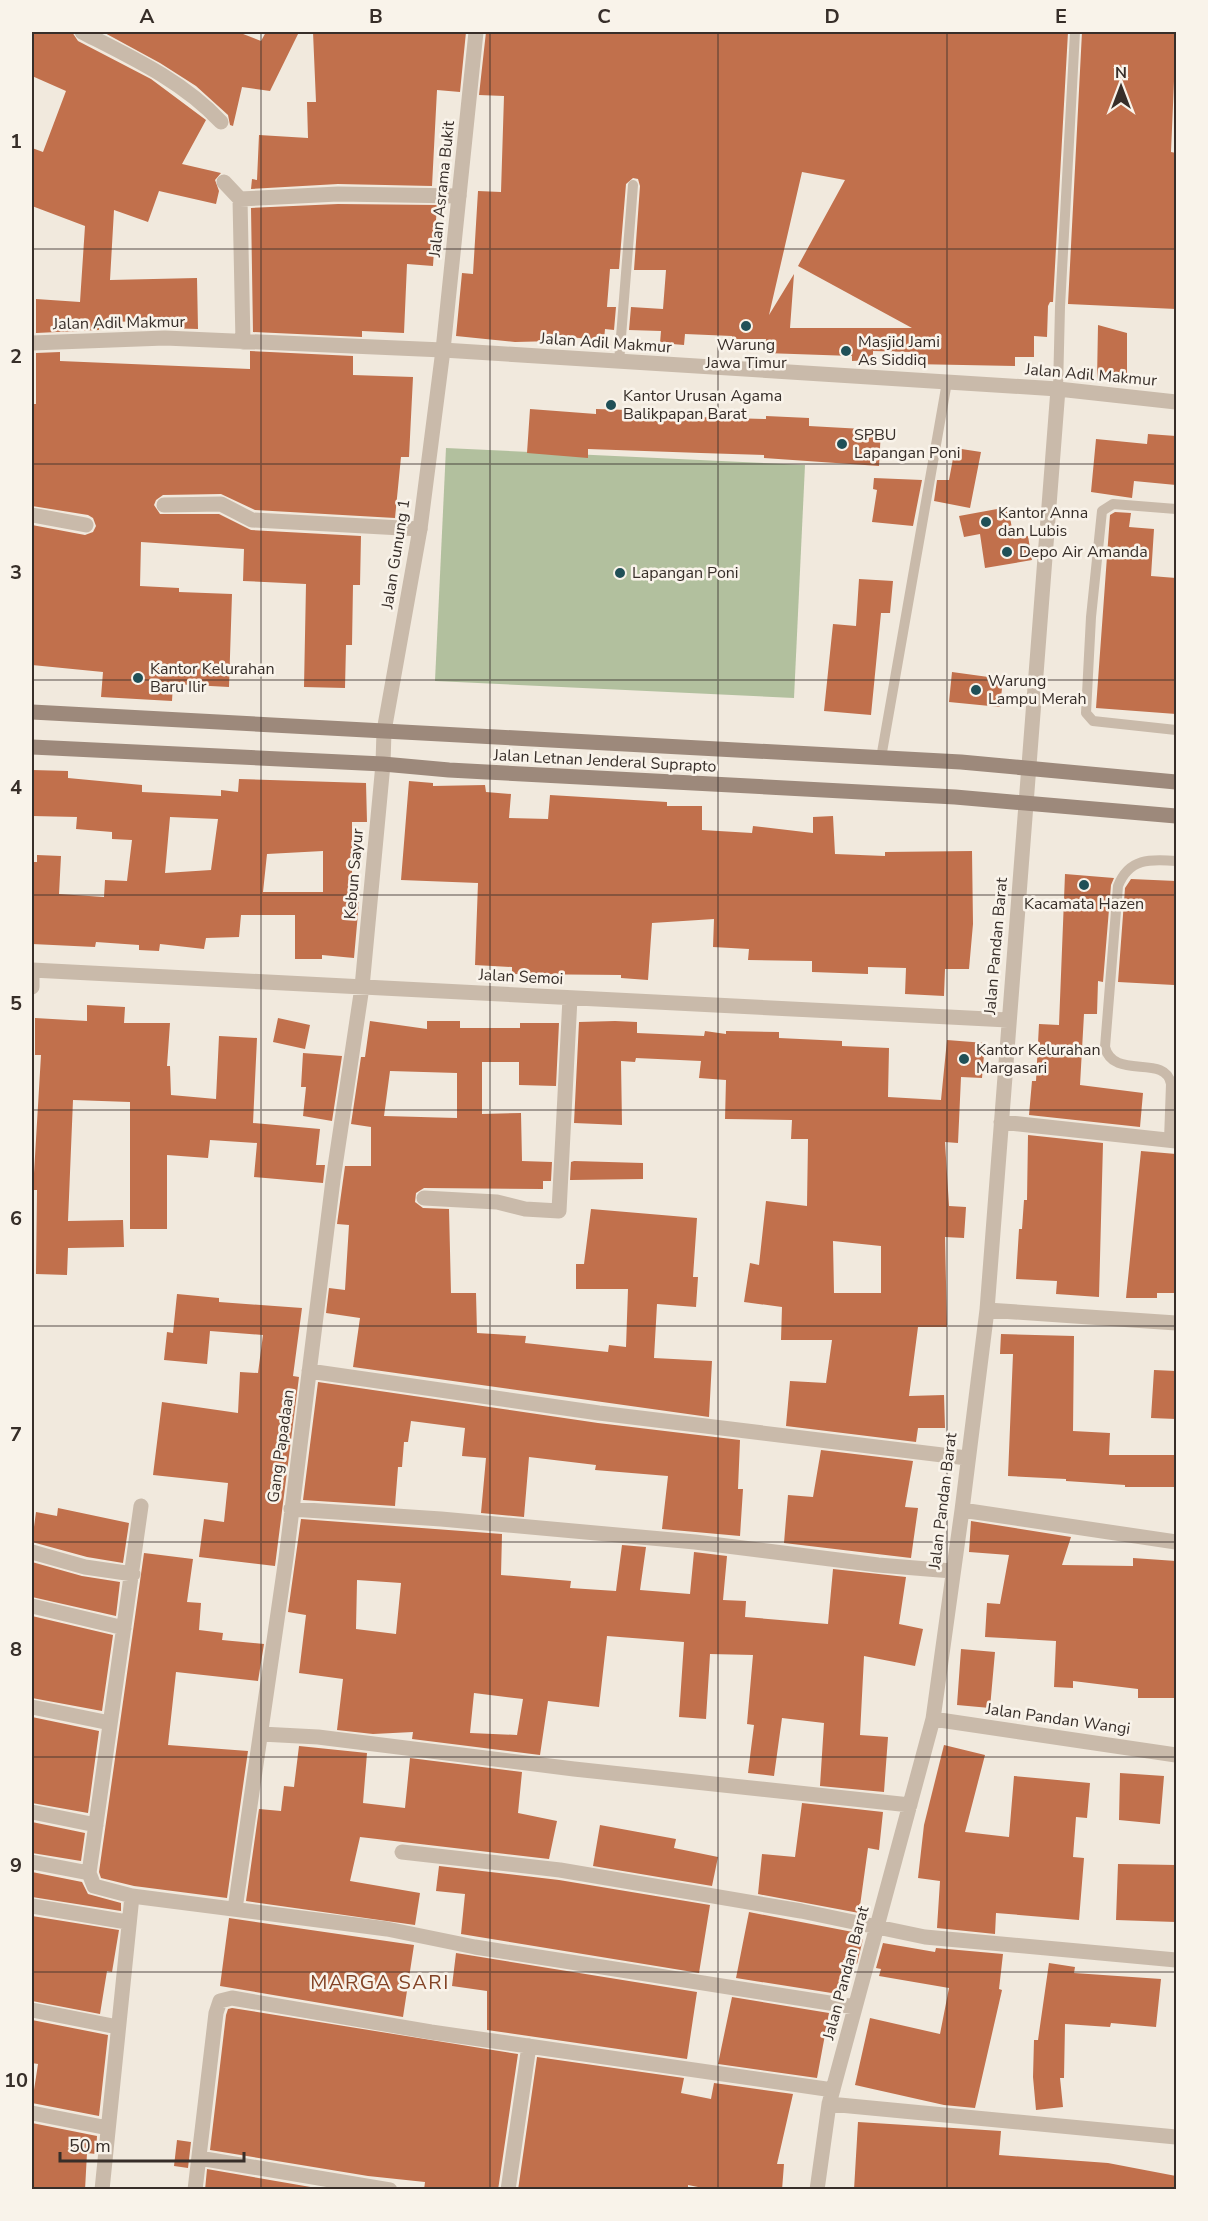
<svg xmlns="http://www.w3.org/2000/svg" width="1208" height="2221" viewBox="0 0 1208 2221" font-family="'Nunito Sans',sans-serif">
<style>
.garden{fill:#b2c09e}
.building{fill:#c1704c;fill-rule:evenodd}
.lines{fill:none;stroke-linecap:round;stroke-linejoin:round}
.service{stroke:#c9baaa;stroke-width:10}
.minor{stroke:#c9baaa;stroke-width:15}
.tertiary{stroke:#c9baaa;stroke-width:15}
.secondary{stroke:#9d897b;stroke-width:15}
.grid{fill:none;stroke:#372e29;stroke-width:1.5;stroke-opacity:0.55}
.poi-dot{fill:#205057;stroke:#f9f3ea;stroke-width:2}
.labels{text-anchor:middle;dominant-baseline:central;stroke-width:5;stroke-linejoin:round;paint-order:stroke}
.street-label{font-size:16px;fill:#372e29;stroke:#f9f3ea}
.poi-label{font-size:16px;fill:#372e29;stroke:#f9f3ea;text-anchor:start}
.quarter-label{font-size:20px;letter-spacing:1.5px;fill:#824225;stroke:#f9f3ea}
.neatline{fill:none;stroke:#372e29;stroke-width:2}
.grid-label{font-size:20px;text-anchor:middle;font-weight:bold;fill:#372e29}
</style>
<rect width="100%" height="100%" fill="#f1e9dd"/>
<path class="garden" d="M446,448L805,465L794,698L435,681Z"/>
<path class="building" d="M32,32H72L78,41L151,79L206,120L182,164L221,173L215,180L219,191L216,204L159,191L148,222L114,210L110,280L197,278L198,329L164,328V321L99,322V330L36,333V299L80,302L85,226L32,206V148L43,152L66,91L32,76Z
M103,32H238L261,41L266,32H299L270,91L242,87L233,126L230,125L228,115L196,86L160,63Z
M313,32H466L460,92L437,90L432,186L338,184L251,189L252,179L257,180L259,135L308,138L307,102H316Z
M486,32H1068L1053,302H1050L1048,306L1047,337L1034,336V357H1015V366L911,364V352L873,351V360L852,361V356L765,353L766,339H732V336L685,334L684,345L660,343L661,331L629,330L631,307L663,309L666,270H634L640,186L638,179L633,178L626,184L619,269H610L607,307H616L614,330L605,329L604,340L555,336V341L515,342L456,336L462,273L473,274L478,191L501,192L504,96L479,95ZM802,172L845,180L798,266L912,328H790L794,274L769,315Z
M1082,32L1176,34L1171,152L1176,153V309L1068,304Z
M338,204L437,205L433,266L407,264L404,333L362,331V337L253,332L251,208Z
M1098,325L1127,333V380H1097Z
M250,351L353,356V375L413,377L409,457H401L395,518L255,510L221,494L163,495L156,500L154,505L160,514H219L251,530L361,536L360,585H353L352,645H346L345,688L304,687L306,584L243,581L244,549L141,542L140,586L179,588V592L232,594L229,687L173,684L172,701L101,697L103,672L32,665V525L85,535L93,532L96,526L93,518L88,515L32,506V404H36V353L60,352V361L250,369Z
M530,409L596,414V409L696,412V417L766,419V416L809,418V426L881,430L879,466L764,458V455L701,453L588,449V458L527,453Z
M1148,434L1176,436V485L1134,481L1132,498L1091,492L1096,439L1147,444Z
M955,448L981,452L970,508L934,501L937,480H949Z
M874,478L922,480L913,526L872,522L877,490L873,489Z
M1008,507L1014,539L1028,536L1032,560L985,568L980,534L964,537L959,516Z
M1115,512L1131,513L1129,527L1154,529L1151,576L1176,578V714L1096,708L1110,515Z
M859,579L893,581L890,613H881L871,715L824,711L833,624L856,626Z
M952,672L1003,679L1000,707L949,702Z
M32,770L68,771V778L142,785V792L221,796V790L238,792L239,779L366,783L367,822H352V902H359L354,958L322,955V959H295V915H241L239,937L206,938L204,949L160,944L159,951L139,950V945L96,942L95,947L32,944V862H37V855L61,856L59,894L104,897L105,880L127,881L132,840L112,839V832L76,829L77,817L32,816ZM170,817L218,819L211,870L165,873ZM323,851V892H263L267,854Z
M409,781L433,783V786L485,785L486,792L511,794L509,818L548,819L550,795L667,802V806H702V830L752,833L753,826L813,833V817L833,816L835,854L885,856V852L972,851L973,924L969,969H945L944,996L905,994L906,968L868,967V974L812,972V961L748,960L749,949L713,947L714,919L652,923L648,980L621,978V975L512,974V967L475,965L478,883L401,880Z
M1065,874L1114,878L1111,885L1103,982L1098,981L1097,1014H1084L1080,1085L1143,1093L1140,1127L1029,1115L1032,1081H1036L1039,1024L1059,1025Z
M1131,879L1176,881L1174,985L1118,982L1125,888Z
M87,1005L125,1007L124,1023H170L167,1066H170L171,1095L216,1099L219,1036L257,1038L253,1123L320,1129L316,1165H325L323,1183L254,1177L257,1143L210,1140L208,1158L167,1155V1229H130V1102L73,1100L68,1221L123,1220L124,1247L68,1248L67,1275L36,1274L37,1190H33L41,1055H35V1018L87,1021Z
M278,1018L310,1025L305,1049L273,1042Z
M370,1021L427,1029V1021H460V1028H520V1023H559L556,1086L519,1085V1062H482V1114L521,1113L522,1161L552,1162L551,1181H543V1189L424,1188L416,1193L415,1202L423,1208L449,1209L451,1293H476L477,1333L526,1336L525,1343L608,1352L609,1345L626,1347L628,1289H576V1264H584L591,1209L697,1218L693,1277H698L696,1307L657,1304L654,1358L712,1361L709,1417L353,1367L360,1318L326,1313L329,1288L345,1290L349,1225L337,1224L345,1166H371V1127L351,1124L361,1057H365ZM390,1071L457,1073V1118L384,1116Z
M615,1021L637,1022V1033L704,1036L705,1031L726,1034V1031L779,1032V1038L842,1041V1046L889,1048L888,1097L941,1100L947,1040L985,1043L982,1078L961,1077L958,1143L945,1142L949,1206L966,1207L964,1238L945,1237L947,1327H918L909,1396L944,1395L945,1428H918L916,1442L786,1426L790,1381L826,1383L832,1340H781L782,1307L744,1302L750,1263L759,1265L766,1201L807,1206L808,1139H791L792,1120L725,1119L726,1080L699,1078L701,1061L636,1058L635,1062L621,1061L622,1125L574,1123L579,1022ZM833,1241L881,1246V1293H834Z
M303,1053L342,1056L332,1121L303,1116L306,1087H301Z
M1028,1135L1103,1143L1099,1297L1056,1294L1057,1281L1016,1279L1019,1229H1022L1024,1200H1027Z
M1141,1151L1176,1154V1293H1157V1298H1126Z
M574,1161L643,1163V1179L570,1180L571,1162Z
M177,1294L219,1298V1302L302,1308L293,1376L299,1377L275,1566L199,1557L204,1519L224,1522L228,1483L153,1475L162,1402L238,1413L240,1372L258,1373L263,1335L210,1331L207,1364L164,1360L167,1332L173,1333Z
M1001,1334L1074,1336L1073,1431L1110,1433L1109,1455H1176V1487H1125V1485L1066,1481V1479L1008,1476L1013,1354H1000Z
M1154,1370L1176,1371V1419L1151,1418Z
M318,1382L598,1423L740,1440L738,1489H743L740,1536L662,1529L668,1476L595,1470L596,1465L529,1457L524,1517L481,1513L486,1458L462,1456L465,1428L411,1421L408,1442H404L402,1467H398L395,1506L303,1500Z
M821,1450L913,1461L905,1507L918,1508L911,1558L784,1543L788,1495L813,1497Z
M58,1508L129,1523L123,1563L87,1557L32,1542L36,1512L57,1516Z
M301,1519L502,1534L501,1575L571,1581L570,1588L616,1591L622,1545L646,1547L640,1590L690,1594L694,1552L727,1556L723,1600L746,1601L745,1617L828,1624L833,1569L906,1577L899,1624L923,1629L915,1666L864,1656L860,1735L888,1737L884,1792L820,1786L824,1723L782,1718L774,1776L748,1773L754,1725L747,1724L753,1655L710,1654L706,1719L679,1717L684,1642L607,1636L599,1707L548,1701L540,1755L412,1739L413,1732L373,1734L337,1730L343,1679L299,1673L306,1615L288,1612ZM357,1580L401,1583L396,1634L356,1629ZM474,1693L523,1699L517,1735L470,1733Z
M971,1521L1071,1537L1062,1565L1133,1566V1558L1176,1561V1690L1174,1689V1698H1138V1689L1073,1681V1688L1054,1687L1056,1641L985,1637L987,1603L1000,1604L1009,1555L969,1552Z
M144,1553L193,1559L187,1602L201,1603L199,1630L223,1633L222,1640L264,1644L258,1681L176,1672L168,1745L248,1751L227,1898L134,1886L101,1878L99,1872Z
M32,1562L82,1576L120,1582L116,1616L32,1597Z
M32,1616L113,1635L102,1711L32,1698Z
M961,1649L995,1652L990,1708L957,1705Z
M32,1717L99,1731L88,1813L32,1803Z
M944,1745L985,1755L965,1832L1009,1837L1014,1776L1090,1783L1087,1818L1076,1817L1073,1857L1084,1858L1079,1920L996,1913L995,1934L937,1928L940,1881L918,1878L924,1825Z
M299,1746L367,1753L363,1803L405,1808L410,1758L522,1772L518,1813L557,1821L549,1859L360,1837L350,1881L420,1893L415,1925L246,1901L259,1809L281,1811L284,1786L294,1787Z
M1120,1773L1164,1776L1160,1824L1119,1820Z
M802,1803L883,1812L879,1850L868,1848L859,1913L758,1894L762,1854L795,1857Z
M32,1822L85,1833L81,1861L32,1853Z
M600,1825L676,1839L674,1848L718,1857L712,1886L593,1866Z
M1118,1864L1176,1865V1922L1116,1920Z
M439,1866L559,1880L710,1905L699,1973L461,1934L465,1894L436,1891Z
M32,1872L82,1882L88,1894L121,1903V1911L32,1897Z
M749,1912L858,1933L856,1938L863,1939L857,1964L843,1960L838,1994L736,1978Z
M32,1916L119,1930L112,1972L107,1971L100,2014L32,2001Z
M229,1918L414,1945L403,2017L220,1986Z
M883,1943L935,1952L936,1948L1003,1954L999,1989L1002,1990L975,2108L944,2105L855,2085L870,2018L940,2034L949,1988L879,1976L881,1969L876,1968Z
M456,1953L697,1992L687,2059L487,2030V1991L452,1986Z
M1049,1963L1075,1967L1074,1973L1161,1979L1156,2027L1111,2023L1110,2027L1065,2024L1064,2078H1060L1063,2107L1036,2110L1033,2077L1034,2040H1038Z
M732,1997L829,2013L817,2078L718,2064Z
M232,2008L518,2054L498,2190H424L425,2182L368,2176L210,2150L226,2015L228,2009Z
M32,2020L108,2035L99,2116L32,2103L38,2064L32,2063Z
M537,2057L684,2078L681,2093L711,2099L714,2083L793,2094L777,2164H784L782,2190H713L688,2185V2190H518Z
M858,2122L1001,2131L999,2155L1108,2163L1176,2176V2190H854Z
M32,2123L97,2136L96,2154L87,2153L85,2190H32Z
M177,2140L191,2142L188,2168L174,2166Z
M207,2169L328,2190H205Z"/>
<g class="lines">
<path class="service" d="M619,362L633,185
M1058,389L1060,307L1075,32
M1176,509L1113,504L1102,511L1091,617L1086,713L1093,721L1176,730
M881,758L947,382
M1169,1140L1171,1084C1166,1053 1113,1081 1105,1047L1118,886C1129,858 1150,859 1176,861"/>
<path class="minor" d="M82,32C131,57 183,81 221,122
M224,182L240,199
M243,342L240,199L338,194L459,196
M32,343L165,338L443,350L1058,389L1176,402
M164,505L221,504L252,520L420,529
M32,515L86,525
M32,970L1008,1020
M32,987V970
M1001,1122L1176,1141
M424,1198L497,1202L525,1209L559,1211L570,998
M987,1310L1176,1323
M309,1371L599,1413L967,1458
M291,1509L441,1519L695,1542L878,1565L952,1571
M962,1510L1176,1542
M32,1552L85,1567L133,1574
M32,1606L124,1628
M32,1707L110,1723
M933,1719L1176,1755
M261,1734L318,1737L574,1769L910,1805
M32,1812L96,1825
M402,1852L560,1870L801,1911L925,1937L1176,1960
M32,1862L89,1873
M132,1896L94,1886L89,1873L141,1506
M32,1906L127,1922
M235,1909L286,1558L333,1180L362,987L383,764
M32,2010L118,2027
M829,2104L1176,2137
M32,2113L108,2128
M199,2158L390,2190
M102,2190L132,1896L387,1929L475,1947L855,2007
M195,2190L216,2013L220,2001L232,1998L431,2032L833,2090
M508,2190L529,2046
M817,2190L829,2104L933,1719L962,1510L987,1310L1058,389"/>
<path class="tertiary" d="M383,764L384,731L420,529L443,350L476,32"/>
<path class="secondary" d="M32,712L961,762L1176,782
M32,747L383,764L449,770L955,797L1176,816"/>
</g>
<path class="grid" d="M261,32V2190M490,32V2190M718,32V2190M947,32V2190M32,249H1176M32,464H1176M32,680H1176M32,895H1176M32,1110H1176M32,1326H1176M32,1542H1176M32,1757H1176M32,1972H1176"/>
<g class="poi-dot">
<circle cx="746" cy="326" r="6"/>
<circle cx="846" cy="351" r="6"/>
<circle cx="611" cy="405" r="6"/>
<circle cx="842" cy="444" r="6"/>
<circle cx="986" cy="522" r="6"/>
<circle cx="1007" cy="552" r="6"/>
<circle cx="620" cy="573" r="6"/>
<circle cx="138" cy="678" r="6"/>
<circle cx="976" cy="690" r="6"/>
<circle cx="1084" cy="885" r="6"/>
<circle cx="964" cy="1059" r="6"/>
</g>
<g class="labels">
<g class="street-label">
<text transform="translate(442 189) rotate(-84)">Jalan Asrama Bukit</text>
<text transform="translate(119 323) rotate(-1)">Jalan Adil Makmur</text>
<text transform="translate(606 343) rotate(4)">Jalan Adil Makmur</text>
<text transform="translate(1091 375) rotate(5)">Jalan Adil Makmur</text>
<text transform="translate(396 554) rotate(-81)">Jalan Gunung 1</text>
<text transform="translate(605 761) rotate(3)">Jalan Letnan Jenderal Suprapto</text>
<text transform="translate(354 874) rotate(-85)">Kebun Sayur</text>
<text transform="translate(996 946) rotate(-85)">Jalan Pandan Barat</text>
<text transform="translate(521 977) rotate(3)">Jalan Semoi</text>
<text transform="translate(281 1446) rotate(-82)">Gang Papadaan</text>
<text transform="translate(943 1501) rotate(-83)">Jalan Pandan Barat</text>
<text transform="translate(1058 1719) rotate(8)">Jalan Pandan Wangi</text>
<text transform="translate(846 1973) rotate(-75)">Jalan Pandan Barat</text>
</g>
<g class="poi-label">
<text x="858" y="342">Masjid Jami<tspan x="858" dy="18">As Siddiq</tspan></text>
<text x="746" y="345" text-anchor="middle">Warung<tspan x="746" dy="18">Jawa Timur</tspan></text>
<text x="623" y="396">Kantor Urusan Agama<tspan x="623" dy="18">Balikpapan Barat</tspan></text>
<text x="854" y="435">SPBU<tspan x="854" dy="18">Lapangan Poni</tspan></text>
<text x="998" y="513">Kantor Anna<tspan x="998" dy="18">dan Lubis</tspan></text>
<text x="1019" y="552">Depo Air Amanda</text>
<text x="632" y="573">Lapangan Poni</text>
<text x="150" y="669">Kantor Kelurahan<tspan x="150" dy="18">Baru Ilir</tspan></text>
<text x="988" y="681">Warung<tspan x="988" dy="18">Lampu Merah</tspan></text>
<text x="1084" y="904" text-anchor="middle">Kacamata Hazen</text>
<text x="976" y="1050">Kantor Kelurahan<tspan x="976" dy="18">Margasari</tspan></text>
</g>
<g class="quarter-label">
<text x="380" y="1982">MARGA SARI</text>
</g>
</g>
<rect width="1208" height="2221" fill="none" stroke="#f9f3ea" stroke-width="66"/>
<g transform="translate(1121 87)" stroke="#f9f3ea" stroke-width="4.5" paint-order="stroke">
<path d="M0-4.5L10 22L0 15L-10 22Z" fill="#372e29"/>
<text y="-9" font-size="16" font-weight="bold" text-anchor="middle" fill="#372e29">N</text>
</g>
<path d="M60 2152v9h184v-9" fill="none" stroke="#372e29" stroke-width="3"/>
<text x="69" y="2152" font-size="18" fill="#372e29" stroke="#f9f3ea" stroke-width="4.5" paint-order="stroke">50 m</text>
<rect x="33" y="33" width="1142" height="2155" class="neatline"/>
<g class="grid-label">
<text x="147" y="23">A</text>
<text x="376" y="23">B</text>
<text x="604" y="23">C</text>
<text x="832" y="23">D</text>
<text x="1061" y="23">E</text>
<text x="16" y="148">1</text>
<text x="16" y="363">2</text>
<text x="16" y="579">3</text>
<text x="16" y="794">4</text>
<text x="16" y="1010">5</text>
<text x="16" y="1225">6</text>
<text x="16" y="1441">7</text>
<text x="16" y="1656">8</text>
<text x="16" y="1872">9</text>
<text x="16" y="2087">10</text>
</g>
</svg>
